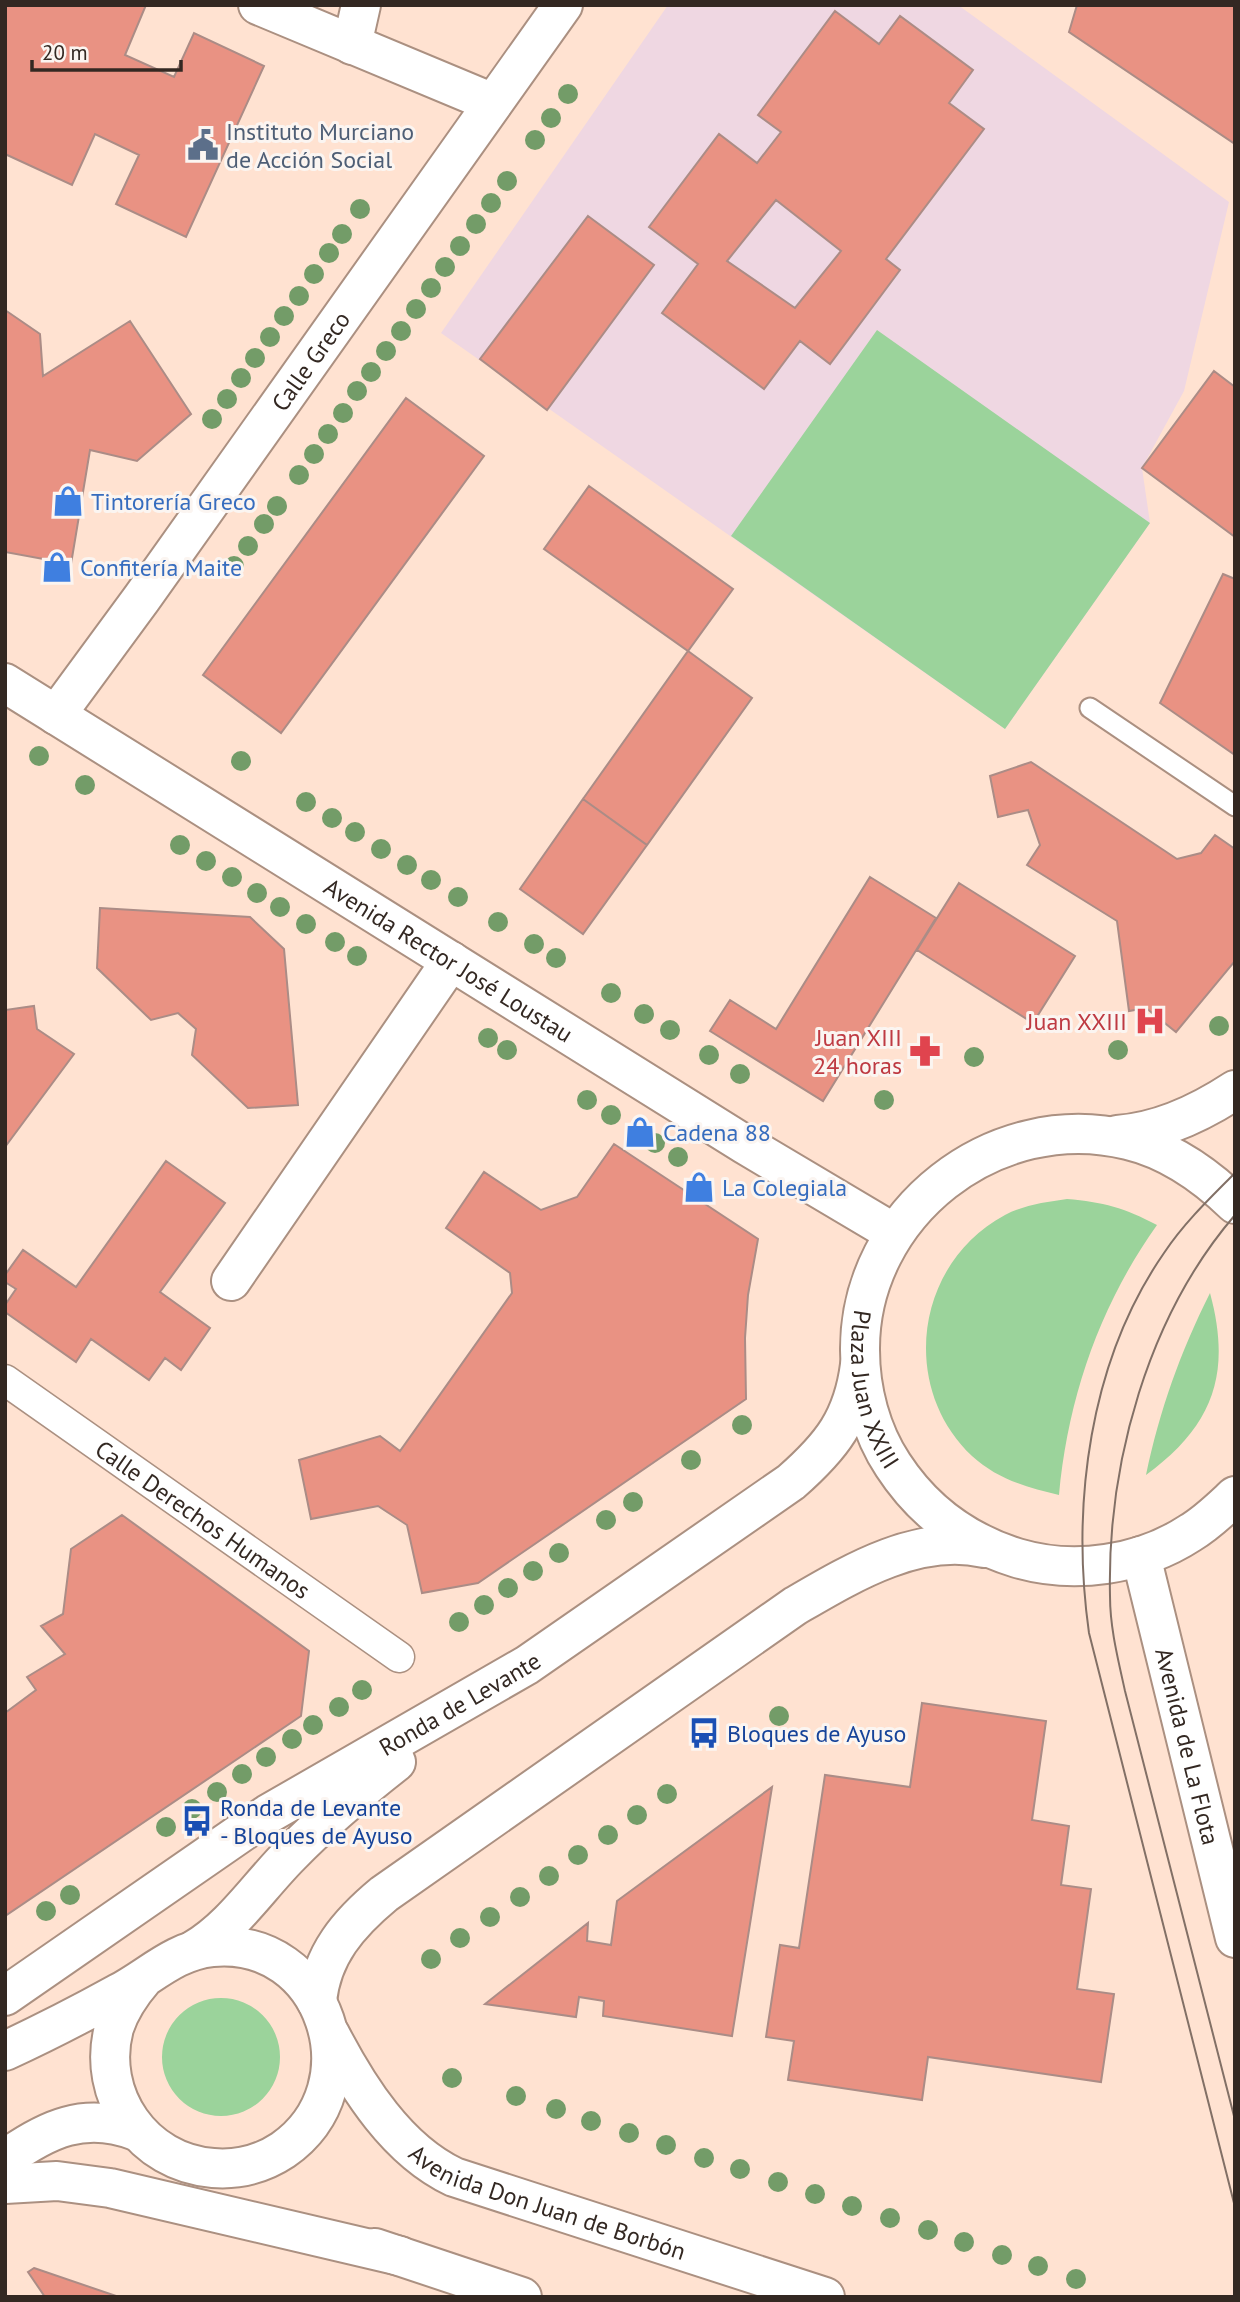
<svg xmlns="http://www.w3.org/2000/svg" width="1240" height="2302" viewBox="0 0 1240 2302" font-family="'PT Sans',sans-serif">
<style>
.education{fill:#efd7e2}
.green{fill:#9bd39b}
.building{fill:#e99283;stroke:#ab8c86;stroke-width:2;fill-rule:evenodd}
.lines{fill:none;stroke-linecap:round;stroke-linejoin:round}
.service-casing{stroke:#ab9081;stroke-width:23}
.pedestrian-casing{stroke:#ab9081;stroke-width:33}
.minor-casing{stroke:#ab9081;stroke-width:42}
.primary-casing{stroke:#ab9081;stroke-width:42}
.service{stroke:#fff;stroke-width:19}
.pedestrian{stroke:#fff;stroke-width:30}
.minor{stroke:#fff;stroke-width:38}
.primary{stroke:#fff;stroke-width:38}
.tram{stroke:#827066;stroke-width:2}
.tree{fill:#739c68}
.labels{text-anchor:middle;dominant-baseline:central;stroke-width:6;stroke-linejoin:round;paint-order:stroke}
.service-label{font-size:24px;fill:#4e5e75;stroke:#fbf5f1;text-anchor:start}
.street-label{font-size:24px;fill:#332822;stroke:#fbf5f1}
.shop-label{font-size:24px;fill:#366cbe;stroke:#fbf5f1;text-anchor:start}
.health-label{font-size:24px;fill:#be3a42;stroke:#fbf5f1;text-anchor:end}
.transit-label{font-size:24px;fill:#164399;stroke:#fbf5f1;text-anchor:start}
</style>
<rect width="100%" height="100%" fill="#ffe2d1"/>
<path class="education" d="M668,5H958L1229,202L1184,391L1142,468L1150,523L1005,729L441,333Z"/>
<path class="green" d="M877,330L1150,523L1005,729L731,536Z
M1067,1199C1103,1202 1125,1208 1157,1225C1100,1305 1068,1397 1059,1495C1028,1488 997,1479 972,1456C899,1387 915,1263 1005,1215C1024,1205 1046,1202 1067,1199Z
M1210,1293C1232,1374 1213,1426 1146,1475C1160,1409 1180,1353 1210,1293Z
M162 2057a59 59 0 1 1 118 0a59 59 0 1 1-118 0Z"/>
<path class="building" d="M5,5H146L125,55L174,77L194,33L264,66L186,237L116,204L139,155L95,134L72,185L5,154Z
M1077,5H1235V144L1069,32Z
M835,11L879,44L900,16L973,70L949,103L984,129L886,259L900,270L830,364L800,341L764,389L662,313L698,264L649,227L719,134L757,163L781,132L758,115ZM776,200L841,251L795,308L727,261Z
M588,216L654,265L547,410L480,359Z
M5,310L40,334L43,376L130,321L191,414L137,461L90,450L71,564L5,552Z
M1214,371L1235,387V537L1142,468Z
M406,398L484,456L281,733L203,675Z
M589,486L733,589L688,651L544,549Z
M1223,574L1235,579V755L1160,703Z
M688,651L752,698L647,845L583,799Z
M1031,762L1177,859L1201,853L1215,835L1235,849V961L1176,1032L1146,1008L1129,1011L1117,921L1027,865L1040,845L1028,810L998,817L990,776Z
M583,799L647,845L583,934L520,889Z
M870,877L936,918L823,1101L710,1031L730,1000L776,1029Z
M959,883L1075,956L1033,1023L917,950Z
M100,908L250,917L284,949L298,1105L248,1108L192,1055L196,1029L178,1013L151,1020L97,968Z
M34,1006L37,1029L74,1054L5,1147V1010Z
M614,1144L758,1239L748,1295L745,1338L746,1399L478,1583L422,1593L407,1525L378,1506L311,1519L299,1460L380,1436L400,1451L512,1293L510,1273L446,1228L484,1172L541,1210L577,1197Z
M166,1161L225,1203L160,1292L210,1328L181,1370L165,1358L149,1380L91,1339L76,1362L5,1312V1305L16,1289L5,1282V1275L23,1250L76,1287Z
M122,1515L309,1651L301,1716L5,1916V1713L36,1690L27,1677L65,1654L41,1626L63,1614L71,1549Z
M922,1703L1046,1721L1032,1820L1069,1826L1061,1885L1091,1889L1077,1989L1114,1994L1101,2082L928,2057L922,2100L788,2080L794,2041L766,2037L780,1945L799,1948L825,1775L910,1787Z
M772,1787L732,2036L603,2016L604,2001L579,1997L576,2017L485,2004L588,1923L587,1941L611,1945L617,1901Z
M34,2268L119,2297H45L28,2272Z"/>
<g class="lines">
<defs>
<path id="service" d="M1090,708L1235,806"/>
<g id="pedestrian">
<path id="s1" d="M5,1380L399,1657"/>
</g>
<g id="minor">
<path d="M258,5L493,103"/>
<path d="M352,45L361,5"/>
<path id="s2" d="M5,683L744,1144L894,1233"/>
<path id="s3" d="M56,715L142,598L563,5"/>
<path d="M231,1281L451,961"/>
</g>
<g id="primary">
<path d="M1117,1135C1159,1132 1200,1113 1235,1090"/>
<path id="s4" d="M1235,1204C1204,1174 1170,1150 1128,1140C995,1107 859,1213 860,1350C860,1390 871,1432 893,1465C923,1511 965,1542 1017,1558C1074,1575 1141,1565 1190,1533C1207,1523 1221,1509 1235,1496"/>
<path id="s5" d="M1141,1556L1235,1938"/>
<path d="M194,1950C232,1928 259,1886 290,1855C323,1821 359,1791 396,1762"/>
<path id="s6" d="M5,1996L268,1814L527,1665L791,1482C832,1446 853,1419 860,1365"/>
<path d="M317,2002C321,1955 349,1923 384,1894L795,1606C850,1574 917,1533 984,1548"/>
<path id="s7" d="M330,2034C358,2088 397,2150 454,2177L825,2297"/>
<path d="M5,2051C44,2033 81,2014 119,1993C151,1976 174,1951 212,1947C326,1936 375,2086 283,2150C262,2164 238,2170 213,2168C143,2163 96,2095 114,2028C120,2009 131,1993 144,1978"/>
<path d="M5,2159C47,2129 85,2111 136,2131"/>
<path d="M5,2184L57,2181L110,2188L400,2256"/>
<path d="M375,2248L522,2297"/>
</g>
</defs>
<use href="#service" class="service-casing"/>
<use href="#pedestrian" class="pedestrian-casing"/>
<use href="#minor" class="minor-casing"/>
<use href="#primary" class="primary-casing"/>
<use href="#service" class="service"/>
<use href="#pedestrian" class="pedestrian"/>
<use href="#minor" class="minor"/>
<use href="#primary" class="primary"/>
<path class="tram" d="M1235,1173C1210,1198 1184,1223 1164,1253C1089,1361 1071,1505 1089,1633L1235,2207
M1235,1215C1148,1316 1107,1463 1110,1596C1110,1628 1118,1659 1125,1691L1235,2120"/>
</g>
<g class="tree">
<circle cx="568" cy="94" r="10"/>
<circle cx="551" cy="118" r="10"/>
<circle cx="535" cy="140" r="10"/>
<circle cx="507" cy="181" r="10"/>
<circle cx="491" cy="203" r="10"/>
<circle cx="360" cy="209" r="10"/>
<circle cx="476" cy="224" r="10"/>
<circle cx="342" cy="234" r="10"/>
<circle cx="460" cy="246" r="10"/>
<circle cx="329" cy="253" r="10"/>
<circle cx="445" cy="267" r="10"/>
<circle cx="314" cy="274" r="10"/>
<circle cx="431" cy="288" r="10"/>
<circle cx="299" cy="296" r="10"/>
<circle cx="416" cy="309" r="10"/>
<circle cx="284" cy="316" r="10"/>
<circle cx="401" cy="331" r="10"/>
<circle cx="270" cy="337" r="10"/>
<circle cx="386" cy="351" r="10"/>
<circle cx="255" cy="358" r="10"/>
<circle cx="371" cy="372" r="10"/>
<circle cx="241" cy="378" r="10"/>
<circle cx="357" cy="391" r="10"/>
<circle cx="227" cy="399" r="10"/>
<circle cx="343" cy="413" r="10"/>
<circle cx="212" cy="419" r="10"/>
<circle cx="328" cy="434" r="10"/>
<circle cx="314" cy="454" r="10"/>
<circle cx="299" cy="475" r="10"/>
<circle cx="277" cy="506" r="10"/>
<circle cx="264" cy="524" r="10"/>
<circle cx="248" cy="546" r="10"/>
<circle cx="234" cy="566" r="10"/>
<circle cx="39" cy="756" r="10"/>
<circle cx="241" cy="761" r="10"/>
<circle cx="85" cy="785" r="10"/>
<circle cx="306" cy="802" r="10"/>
<circle cx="332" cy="818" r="10"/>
<circle cx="355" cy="832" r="10"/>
<circle cx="180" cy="845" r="10"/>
<circle cx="381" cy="849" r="10"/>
<circle cx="206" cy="861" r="10"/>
<circle cx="407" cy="865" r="10"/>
<circle cx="232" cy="877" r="10"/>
<circle cx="431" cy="880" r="10"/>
<circle cx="257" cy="893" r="10"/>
<circle cx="458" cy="897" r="10"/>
<circle cx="280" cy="907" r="10"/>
<circle cx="498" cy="922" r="10"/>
<circle cx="306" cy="924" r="10"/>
<circle cx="335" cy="942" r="10"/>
<circle cx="534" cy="944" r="10"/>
<circle cx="357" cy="956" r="10"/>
<circle cx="556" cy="958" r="10"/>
<circle cx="611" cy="993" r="10"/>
<circle cx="644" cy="1014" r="10"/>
<circle cx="1219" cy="1026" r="10"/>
<circle cx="670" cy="1030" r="10"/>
<circle cx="488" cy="1038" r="10"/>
<circle cx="507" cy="1050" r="10"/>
<circle cx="1118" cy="1050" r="10"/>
<circle cx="709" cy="1055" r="10"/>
<circle cx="974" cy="1057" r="10"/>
<circle cx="740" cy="1074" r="10"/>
<circle cx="587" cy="1100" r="10"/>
<circle cx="884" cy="1100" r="10"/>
<circle cx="611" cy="1115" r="10"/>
<circle cx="655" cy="1143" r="10"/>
<circle cx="678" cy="1157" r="10"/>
<circle cx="742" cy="1425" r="10"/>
<circle cx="691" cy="1460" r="10"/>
<circle cx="633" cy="1502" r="10"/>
<circle cx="606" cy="1520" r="10"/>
<circle cx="559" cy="1553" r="10"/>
<circle cx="533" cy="1571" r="10"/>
<circle cx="508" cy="1588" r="10"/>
<circle cx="484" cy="1605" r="10"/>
<circle cx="459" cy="1622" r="10"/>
<circle cx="362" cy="1690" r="10"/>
<circle cx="339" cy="1707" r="10"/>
<circle cx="779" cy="1716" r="10"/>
<circle cx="313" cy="1725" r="10"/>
<circle cx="292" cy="1739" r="10"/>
<circle cx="266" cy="1757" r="10"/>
<circle cx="242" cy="1774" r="10"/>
<circle cx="217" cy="1792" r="10"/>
<circle cx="667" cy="1794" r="10"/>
<circle cx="192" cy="1809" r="10"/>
<circle cx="637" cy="1815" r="10"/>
<circle cx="166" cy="1827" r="10"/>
<circle cx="608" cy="1835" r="10"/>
<circle cx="578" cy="1855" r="10"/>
<circle cx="549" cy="1876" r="10"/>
<circle cx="70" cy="1895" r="10"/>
<circle cx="520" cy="1897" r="10"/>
<circle cx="46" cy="1911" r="10"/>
<circle cx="490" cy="1917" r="10"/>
<circle cx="460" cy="1938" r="10"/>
<circle cx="431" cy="1959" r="10"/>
<circle cx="452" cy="2078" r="10"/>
<circle cx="516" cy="2096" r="10"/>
<circle cx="556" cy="2109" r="10"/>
<circle cx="591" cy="2121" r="10"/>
<circle cx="629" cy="2133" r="10"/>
<circle cx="666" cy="2145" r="10"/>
<circle cx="704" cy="2158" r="10"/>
<circle cx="740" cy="2169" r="10"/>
<circle cx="778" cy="2182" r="10"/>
<circle cx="815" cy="2194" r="10"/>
<circle cx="852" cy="2206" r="10"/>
<circle cx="890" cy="2218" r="10"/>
<circle cx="928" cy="2230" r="10"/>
<circle cx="964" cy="2242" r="10"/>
<circle cx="1002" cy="2255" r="10"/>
<circle cx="1038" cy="2266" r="10"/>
<circle cx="1076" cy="2279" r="10"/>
</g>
<defs>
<symbol id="civic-bare" viewBox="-9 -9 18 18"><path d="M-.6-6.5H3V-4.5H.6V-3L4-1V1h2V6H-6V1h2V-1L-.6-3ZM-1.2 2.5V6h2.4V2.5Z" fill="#5c6f8a" stroke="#fbf5f1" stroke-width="2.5" paint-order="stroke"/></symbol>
<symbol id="shop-bare" viewBox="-9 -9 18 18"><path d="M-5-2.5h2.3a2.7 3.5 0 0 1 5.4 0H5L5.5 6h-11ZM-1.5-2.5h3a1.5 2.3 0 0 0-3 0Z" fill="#3f7fe0" stroke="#fbf5f1" stroke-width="2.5" paint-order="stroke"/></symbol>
<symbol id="hospital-bare" viewBox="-9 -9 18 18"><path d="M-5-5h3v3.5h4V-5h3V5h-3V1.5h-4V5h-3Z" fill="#e0444e" stroke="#fbf5f1" stroke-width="2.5" paint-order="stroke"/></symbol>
<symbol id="pharmacy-bare" viewBox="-9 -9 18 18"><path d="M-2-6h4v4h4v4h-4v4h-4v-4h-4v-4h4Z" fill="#e0444e" stroke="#fbf5f1" stroke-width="2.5" paint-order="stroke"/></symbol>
<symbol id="bus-bare" viewBox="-9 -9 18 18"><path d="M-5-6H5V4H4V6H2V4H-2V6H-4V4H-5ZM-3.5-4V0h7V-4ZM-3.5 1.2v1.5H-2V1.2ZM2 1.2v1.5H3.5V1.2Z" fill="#1a4fb4" stroke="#fbf5f1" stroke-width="2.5" paint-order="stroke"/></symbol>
</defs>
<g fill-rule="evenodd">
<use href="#civic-bare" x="181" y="123" width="44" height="44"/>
<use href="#shop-bare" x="46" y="479" width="44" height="44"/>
<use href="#shop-bare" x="35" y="545" width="44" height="44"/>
<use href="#hospital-bare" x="1128" y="999" width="44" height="44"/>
<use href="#pharmacy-bare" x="903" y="1029" width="44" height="44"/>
<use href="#shop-bare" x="618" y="1110" width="44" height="44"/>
<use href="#shop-bare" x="677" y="1165" width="44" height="44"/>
<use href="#bus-bare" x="682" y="1711" width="44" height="44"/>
<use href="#bus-bare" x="175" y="1799" width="44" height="44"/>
</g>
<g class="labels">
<g class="service-label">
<text x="226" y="131">Instituto Murciano<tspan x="226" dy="28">de Acción Social</tspan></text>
</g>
<g class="street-label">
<text stroke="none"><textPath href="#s3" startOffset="436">Calle Greco</textPath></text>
<text stroke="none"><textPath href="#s2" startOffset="523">Avenida Rector José Loustau</textPath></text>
<text stroke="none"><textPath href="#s4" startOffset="558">Plaza Juan XXIII</textPath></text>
<text stroke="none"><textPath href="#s1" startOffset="242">Calle Derechos Humanos</textPath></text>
<text stroke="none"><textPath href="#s6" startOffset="541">Ronda de Levante</textPath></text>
<text stroke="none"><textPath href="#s5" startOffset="196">Avenida de La Flota</textPath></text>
<text stroke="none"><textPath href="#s7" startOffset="289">Avenida Don Juan de Borbón</textPath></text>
</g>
<g class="shop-label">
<text x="91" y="501">Tintorería Greco</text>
<text x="80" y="567">Confitería Maite</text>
<text x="663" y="1132">Cadena 88</text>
<text x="722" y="1187">La Colegiala</text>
</g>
<g class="health-label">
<text x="1127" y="1021">Juan XXIII</text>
<text x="902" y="1037">Juan XIII<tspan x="902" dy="28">24 horas</tspan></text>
</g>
<g class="transit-label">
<text x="727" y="1733">Bloques de Ayuso</text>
<text x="220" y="1807">Ronda de Levante<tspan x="220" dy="28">- Bloques de Ayuso</tspan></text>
</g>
</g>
<rect width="1240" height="2302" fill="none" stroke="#332822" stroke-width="14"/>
<path d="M32 60v10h149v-10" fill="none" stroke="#332822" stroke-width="3.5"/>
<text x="42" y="60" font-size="21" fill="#332822" stroke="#fbf5f1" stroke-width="5" paint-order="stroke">20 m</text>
</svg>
